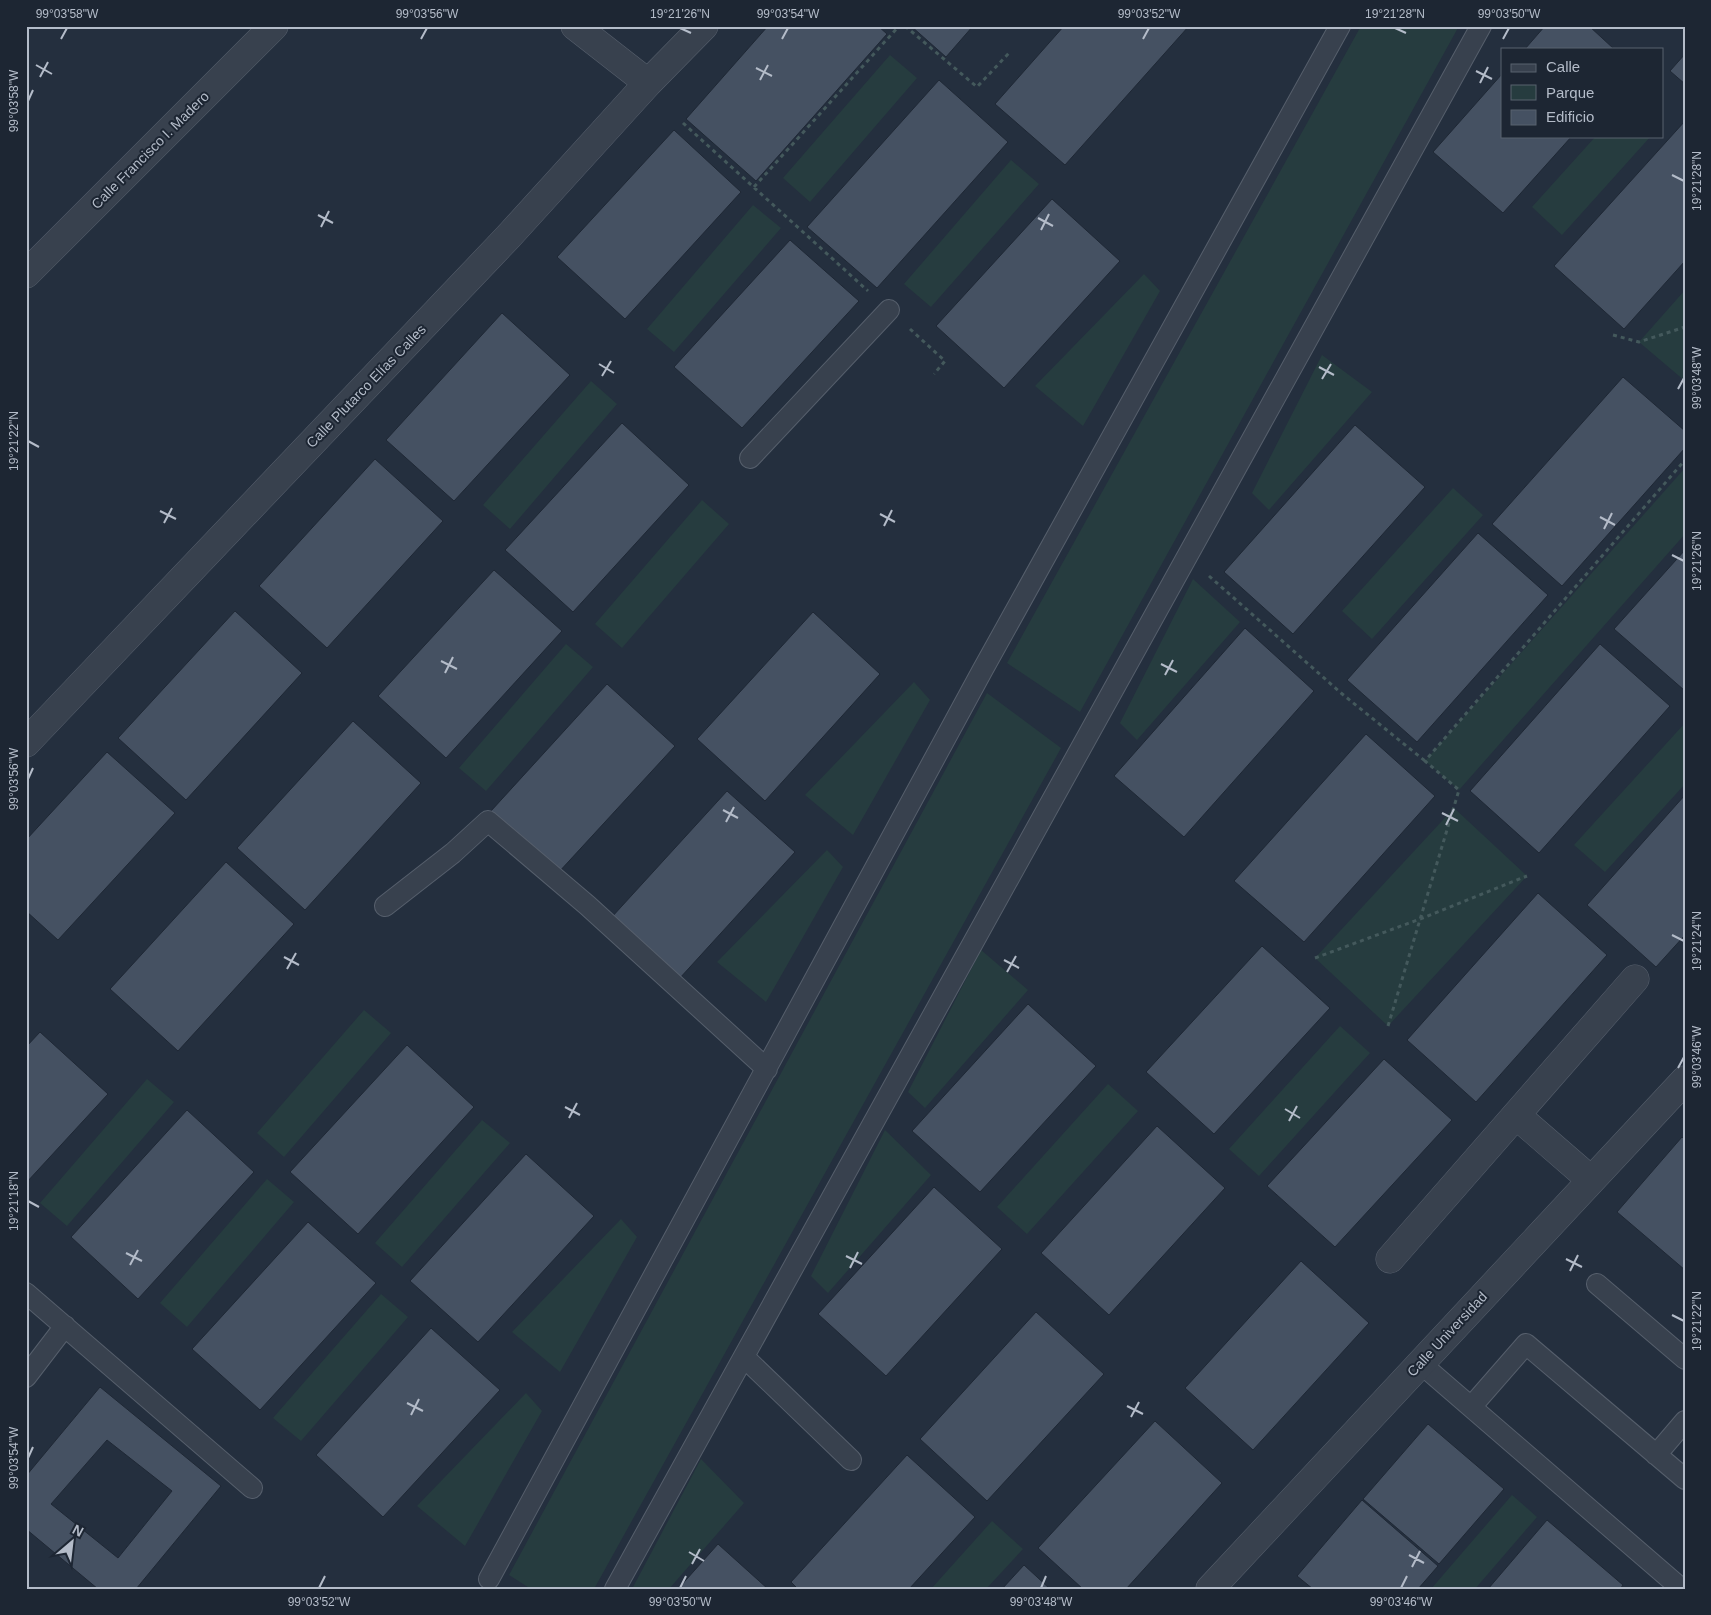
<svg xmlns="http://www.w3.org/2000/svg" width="1711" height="1615" viewBox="0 0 1711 1615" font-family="Arial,sans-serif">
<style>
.green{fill:#263c3f}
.building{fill:#455162;stroke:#1f2835;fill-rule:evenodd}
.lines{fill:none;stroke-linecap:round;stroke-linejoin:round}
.service-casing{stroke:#565f6c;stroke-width:22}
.minor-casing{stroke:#565f6c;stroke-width:29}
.path{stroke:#44595c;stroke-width:3;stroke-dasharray:4 4;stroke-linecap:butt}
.service{stroke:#38414e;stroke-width:20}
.minor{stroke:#38414e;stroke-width:28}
.ticks{fill:none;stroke:#b4bcc9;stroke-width:2}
.labels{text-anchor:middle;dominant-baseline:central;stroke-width:4;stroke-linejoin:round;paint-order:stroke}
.street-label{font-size:14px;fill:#b4bcc9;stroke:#1d2633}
.neatline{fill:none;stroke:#b4bcc9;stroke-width:2}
.ticks-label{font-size:12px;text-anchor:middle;fill:#b4bcc9}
</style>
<rect width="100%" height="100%" fill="#242f3e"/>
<path class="green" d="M1361,26H1459L1080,712L1007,663Z
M890,55L917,78L810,202L783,178Z
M1596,136H1651L1562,235L1532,207Z
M1011,160L1039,184L931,307L904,284Z
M753,205L781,228L674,352L647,329Z
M1144,274L1160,291L1083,426L1035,386Z
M1685,290V381L1639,342Z
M1322,355L1372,392L1269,510L1252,493Z
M591,381L617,404L510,529L483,505Z
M1685,468V534L1459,790L1425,761Z
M1453,488L1483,515L1372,639L1342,611Z
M702,500L729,524L622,648L595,624Z
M1193,579L1240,622L1137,740L1120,723Z
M566,644L593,667L486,791L459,768Z
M914,682L930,700L853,835L805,795Z
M987,693L1061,748L594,1589H531L509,1575Z
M1685,723V784L1605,872L1574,845Z
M1454,808L1527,876L1388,1026L1315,958Z
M827,850L843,867L766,1002L717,962Z
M981,950L1028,990L925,1108L908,1092Z
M364,1010L391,1033L284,1157L257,1133Z
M1340,1026L1370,1053L1259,1176L1229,1149Z
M147,1079L174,1102L67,1226L40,1203Z
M1108,1084L1138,1111L1027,1234L997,1207Z
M482,1120L510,1143L402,1267L375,1243Z
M885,1130L931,1175L828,1293L811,1276Z
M267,1179L294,1202L187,1327L160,1303Z
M621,1219L637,1237L560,1372L512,1332Z
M381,1294L408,1317L301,1441L273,1418Z
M526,1393L542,1411L465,1546L417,1506Z
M701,1459L744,1503L669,1589H632Z
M1512,1495L1537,1517L1475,1589H1431Z
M992,1521L1023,1549L986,1589H931Z"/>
<path class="building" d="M768,26H878L887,34L756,181L686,119Z
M911,26H973L946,57Z
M1064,26H1189L1065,165L995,104Z
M1545,26H1589L1614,49H1525Z
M1685,54V84L1670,71Z
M1502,74V136H1572L1503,213L1433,152Z
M939,80L1008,142L877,288L807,227Z
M1685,121V261L1624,329L1554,266Z
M674,130L741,192L625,319L557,257Z
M1052,199L1120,261L1004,388L936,326Z
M790,240L859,301L742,428L674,367Z
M502,313L570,375L454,501L386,440Z
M1623,377L1685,431V448L1562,586L1492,524Z
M622,423L689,485L573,612L505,550Z
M1355,425L1425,487L1293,634L1224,572Z
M375,459L443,521L327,648L259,586Z
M1478,533L1548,595L1417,742L1347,680Z
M1685,550V689L1684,690L1614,629Z
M494,570L562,631L446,758L378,696Z
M235,611L302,673L186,800L118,738Z
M813,612L880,674L765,801L697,739Z
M1245,628L1314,691L1184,837L1114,776Z
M1600,644L1670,706L1539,853L1470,791Z
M607,684L675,746L558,873L491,811Z
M353,721L421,783L305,910L237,848Z
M1366,734L1435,796L1304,942L1234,881Z
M107,752L175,813L58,940L26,911V840Z
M727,791L795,852L679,979L611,918Z
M1685,795V935L1656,967L1587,905Z
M226,862L294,924L178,1051L110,989Z
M1538,893L1607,955L1476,1102L1407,1040Z
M1262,946L1330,1008L1214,1134L1146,1072Z
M1028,1004L1096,1066L980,1192L912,1131Z
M40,1032L108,1094L26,1183V1047Z
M407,1045L474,1107L358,1234L290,1172Z
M1384,1059L1452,1120L1335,1247L1267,1186Z
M187,1110L254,1172L138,1299L71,1237Z
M1157,1126L1225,1188L1109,1315L1041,1253Z
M1682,1137L1685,1140V1270L1617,1212Z
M526,1154L594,1216L478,1342L410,1281Z
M934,1187L1002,1249L886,1376L818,1314Z
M308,1222L376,1283L260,1410L192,1349Z
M1301,1261L1369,1323L1253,1450L1185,1388Z
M1036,1312L1104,1374L987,1501L920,1439Z
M431,1328L500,1390L383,1517L316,1455Z
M100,1387L221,1486L136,1589H98L26,1529V1476ZM107,1440L172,1491L118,1558L51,1504Z
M1155,1421L1222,1483L1126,1589H1083L1038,1548Z
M1428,1424L1504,1489L1439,1564L1363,1499Z
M907,1455L975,1517L909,1589H798L791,1582Z
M1362,1500L1438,1566L1418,1589H1313L1297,1576Z
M1547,1520L1623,1585L1620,1589H1488Z
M718,1544L768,1589H678Z
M1024,1565L1050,1589H1002Z"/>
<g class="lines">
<defs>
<path id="service" d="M750,458L889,310
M385,906L453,853L488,821L587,905L767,1069
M1597,1284L1685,1359
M26,1293L252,1488
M744,1357L851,1460
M1420,1363L1676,1584
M26,1377L65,1326
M1471,1407L1526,1344L1685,1479
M1656,1455L1685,1421
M489,1579L982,671L1340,26
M615,1589L1481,26"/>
<path id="minor" d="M575,26L648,83
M26,274L274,26
M26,743L508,237L648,83L704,26
M1516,1115L1591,1180
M1390,1259L1635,979
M1210,1589L1685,1080"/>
</defs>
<use href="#service" class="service-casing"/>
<use href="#minor" class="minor-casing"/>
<path class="path" d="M905,26L977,87L1009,53
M683,123L868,291
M754,187L899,26
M910,329L945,361L934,374
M1613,335L1639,342L1685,327
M1209,576L1341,693L1425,761
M1315,958L1420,919L1527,876
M1388,1026L1459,790L1425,761L1685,460"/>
<use href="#service" class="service"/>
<use href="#minor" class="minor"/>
</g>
<path class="ticks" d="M680,28L691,33M1395,28L1406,33M61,39L67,28M421,39L427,28M782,39L788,28M1143,39L1149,28M1503,39L1509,28M36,65L52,74M756,68L772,76M1476,71L1492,79M40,77L48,62M760,80L768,65M1480,83L1488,67M28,101L33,90M1672,175L1684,181M318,215L333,223M1038,218L1053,226M321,227L329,211M1041,230L1049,214M599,364L614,373M1319,367L1334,375M602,376L611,361M1322,379L1331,364M1678,389L1684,378M28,441L39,447M160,511L176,519M880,514L895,522M1600,517L1615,525M164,523L172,508M884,526L892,510M1604,529L1612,513M1672,555L1684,561M441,661L457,669M1161,664L1177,672M445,673L453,657M1165,675L1173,660M28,779L33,768M723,810L738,818M1442,813L1458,821M726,822L734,807M1446,825L1454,809M1672,935L1684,941M284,957L299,965M1004,960L1019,968M287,969L296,953M1007,972L1016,956M1678,1068L1684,1057M565,1107L580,1115M1285,1109L1300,1118M569,1118L577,1103M1289,1121L1297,1106M28,1201L39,1207M126,1253L142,1261M846,1256L862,1264M1566,1259L1582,1267M130,1265L138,1250M850,1268L858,1252M1570,1271L1578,1255M1672,1315L1684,1321M407,1403L423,1411M1127,1406L1143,1414M411,1415L419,1399M1131,1417L1139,1402M28,1458L33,1447M689,1552L704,1561M1409,1555L1424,1563M692,1564L700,1549M1412,1567L1420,1551M319,1588L325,1576M680,1588L686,1576M1041,1588L1046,1576M1401,1588L1407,1576"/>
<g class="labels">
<g class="street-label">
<text transform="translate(150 150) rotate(-45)">Calle Francisco I. Madero</text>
<text transform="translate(366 386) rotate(-46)">Calle Plutarco Elías Calles</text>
<text transform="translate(1447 1334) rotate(-47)">Calle Universidad</text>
</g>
</g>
<rect width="1711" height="1615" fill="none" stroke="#1d2633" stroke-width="55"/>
<rect x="1501" y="48" width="162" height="90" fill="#1d2633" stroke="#59626f"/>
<rect x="1511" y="64" width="25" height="8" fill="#38414e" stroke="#59626f"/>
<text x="1546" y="72" font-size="15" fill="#b4bcc9">Calle</text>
<rect x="1511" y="85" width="25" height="15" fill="#263c3f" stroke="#59626f"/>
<text x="1546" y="98" font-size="15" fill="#b4bcc9">Parque</text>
<rect x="1511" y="110" width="25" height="15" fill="#455162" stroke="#59626f"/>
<text x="1546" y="122" font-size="15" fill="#b4bcc9">Edificio</text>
<g transform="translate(72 1542) rotate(28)" stroke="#1d2633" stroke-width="4" paint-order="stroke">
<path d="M0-4L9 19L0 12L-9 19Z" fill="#b4bcc9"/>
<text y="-8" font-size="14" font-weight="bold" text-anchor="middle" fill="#b4bcc9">N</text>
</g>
<rect x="28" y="28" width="1656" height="1560" class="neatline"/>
<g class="ticks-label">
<text x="67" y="18">99°03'58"W</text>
<text x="427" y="18">99°03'56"W</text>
<text x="680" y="18">19°21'26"N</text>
<text x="788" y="18">99°03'54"W</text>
<text x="1149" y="18">99°03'52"W</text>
<text x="1395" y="18">19°21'28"N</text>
<text x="1509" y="18">99°03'50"W</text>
<text transform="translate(14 101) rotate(-90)" y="4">99°03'58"W</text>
<text transform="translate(1697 181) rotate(-90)" y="4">19°21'28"N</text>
<text transform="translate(1697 378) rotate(-90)" y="4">99°03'48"W</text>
<text transform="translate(14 441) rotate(-90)" y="4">19°21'22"N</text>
<text transform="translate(1697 561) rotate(-90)" y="4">19°21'26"N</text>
<text transform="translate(14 779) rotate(-90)" y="4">99°03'56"W</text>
<text transform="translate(1697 941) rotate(-90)" y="4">19°21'24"N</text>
<text transform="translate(1697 1057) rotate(-90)" y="4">99°03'46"W</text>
<text transform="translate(14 1201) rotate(-90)" y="4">19°21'18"N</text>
<text transform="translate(1697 1321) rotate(-90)" y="4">19°21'22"N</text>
<text transform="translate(14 1458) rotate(-90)" y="4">99°03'54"W</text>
<text x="319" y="1606">99°03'52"W</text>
<text x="680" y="1606">99°03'50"W</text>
<text x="1041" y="1606">99°03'48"W</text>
<text x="1401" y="1606">99°03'46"W</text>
</g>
</svg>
